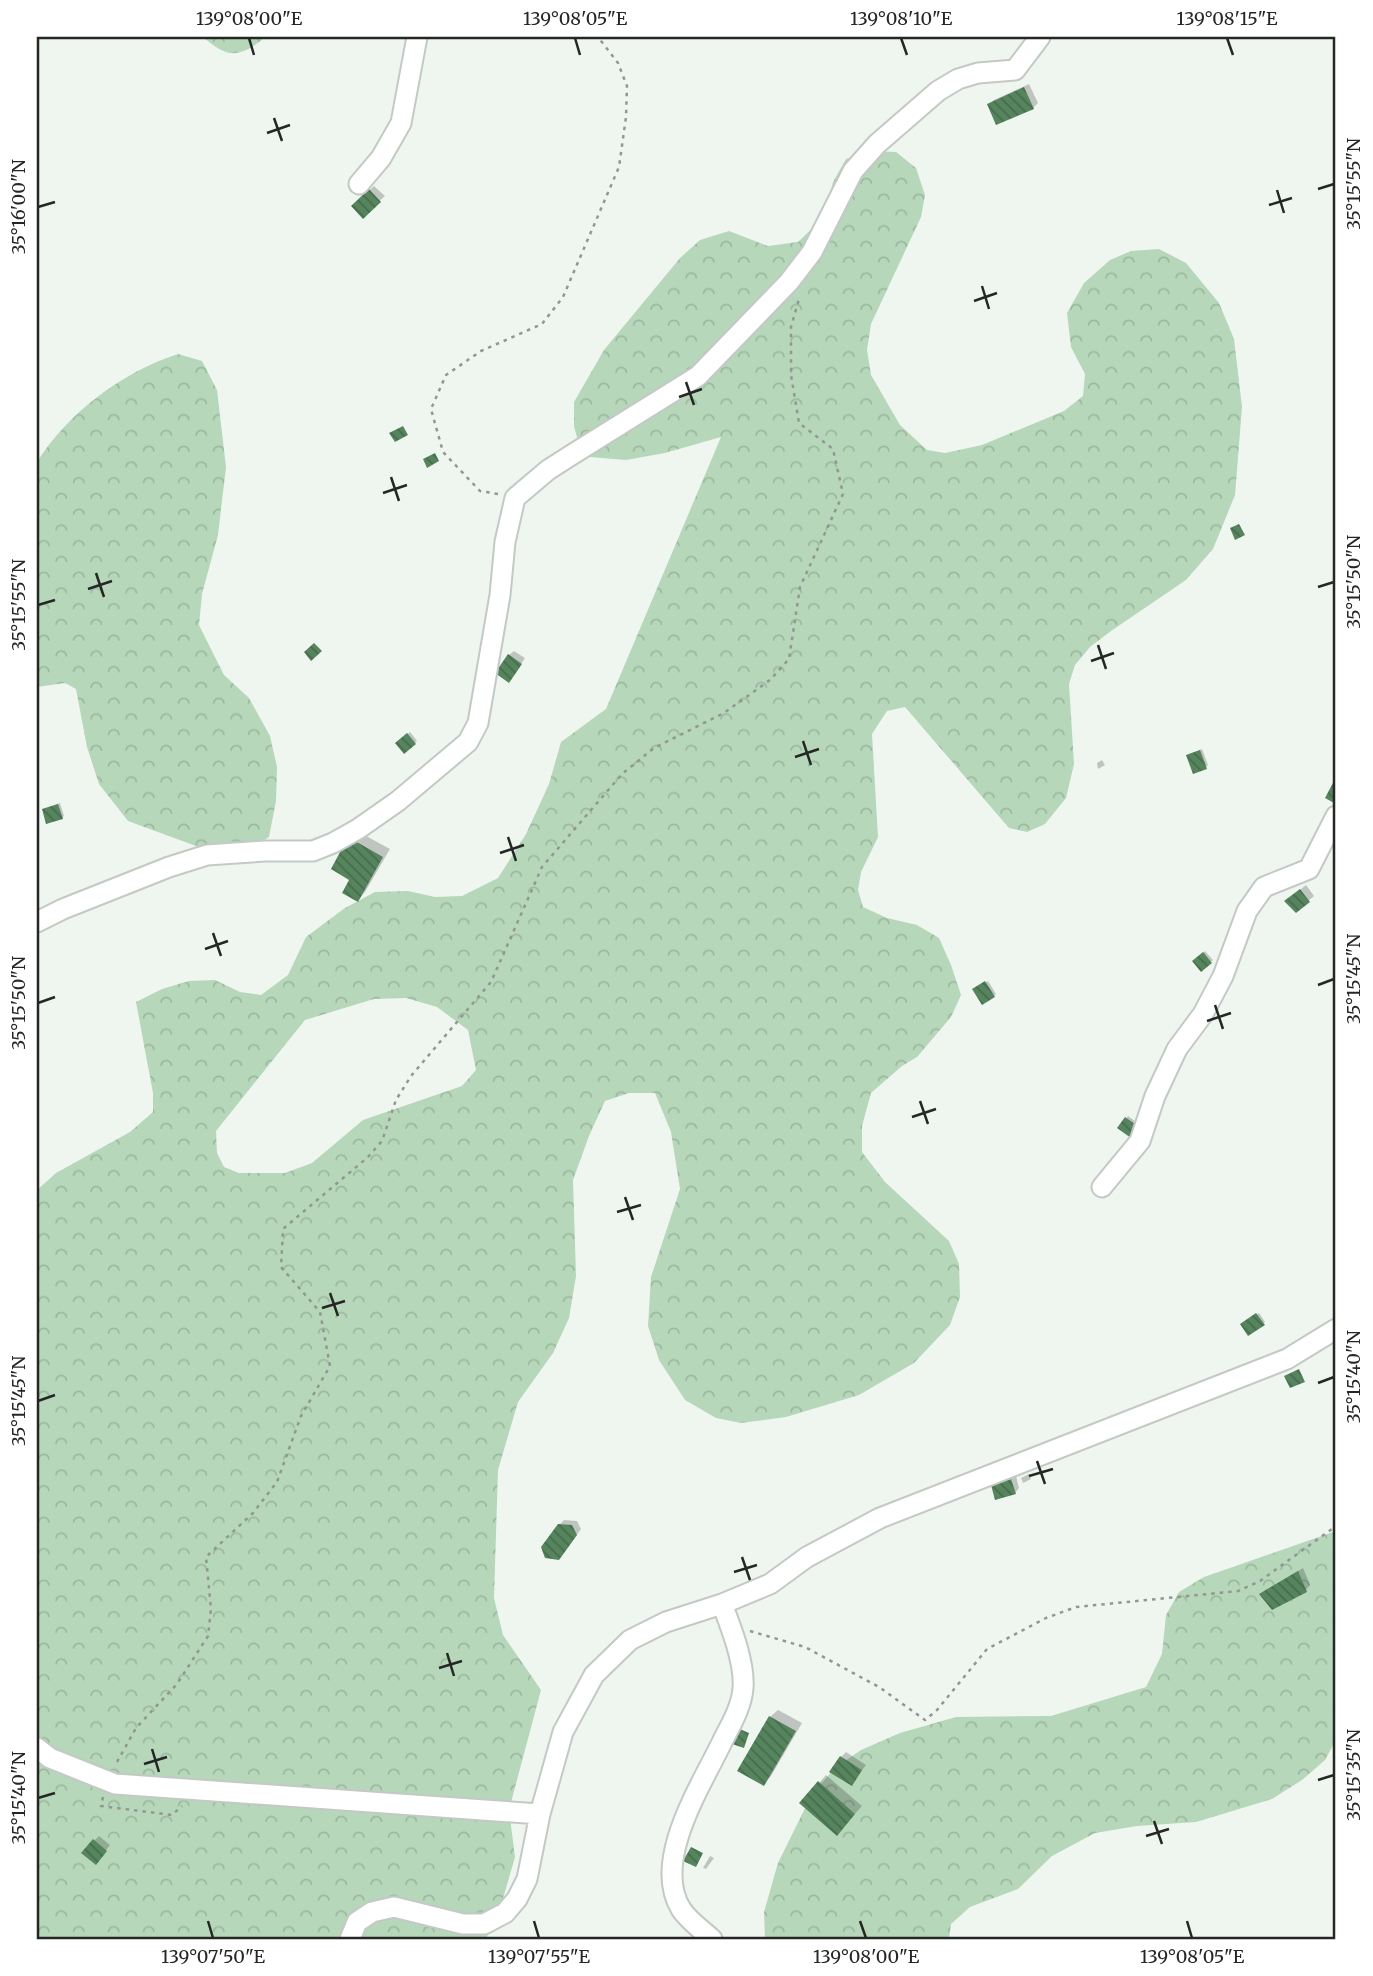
<svg xmlns="http://www.w3.org/2000/svg" width="1373" height="1976" viewBox="0 0 1373 1976" font-family="Merriweather,serif">
<style>
.forest{fill:url(#forest-crowns);fill-rule:evenodd}
.shadow{fill:#0003}
.building{fill:url(#building-back-hatch)}
.lines{fill:none;stroke-linecap:round;stroke-linejoin:round}
.minor-casing{stroke:#c3c9c4;stroke-width:23}
.path{stroke:#939793;stroke-width:2.5;stroke-dasharray:3.5 5;stroke-linecap:butt}
.minor{stroke:#fff;stroke-width:19}
.ticks{fill:none;stroke:#252725;stroke-width:2.5}
.neatline{fill:none;stroke:#252725;stroke-width:2.5}
.ticks-label{font-size:18px;text-anchor:middle;fill:#252725}
</style>
<defs>
<pattern id="forest-crowns" width="20" height="18" patternUnits="userSpaceOnUse" patternTransform="scale(1.75)"><rect width="20" height="18" fill="#b6d7ba"/><path d="M2 6a3 3 0 1 1 6 0M12 15a3 3 0 1 1 6 0" fill="none" stroke="#9cb9a0"/></pattern>
<pattern id="building-back-hatch" width="6" height="6" patternUnits="userSpaceOnUse" patternTransform="scale(1.75)"><rect width="6" height="6" fill="#55845d"/><path d="M-1 5l2 2M0 0l6 6M5-1l2 2" fill="none" stroke="#466c4d"/></pattern>
</defs>
<rect width="100%" height="100%" fill="#eff6f0"/>
<path class="forest" d="M203,37H263L262,40C237,59 226,57 203,37Z
M871,151L896,152L916,168L925,195L921,217L871,324L867,350L871,375L900,425L927,450L945,453L982,445L1064,411L1083,396L1085,374L1071,347L1067,313L1084,283L1110,260L1131,251L1159,249L1186,263L1219,303L1234,339L1242,407L1235,495L1213,549L1186,580L1111,631L1090,647L1075,665L1069,684L1074,764L1066,798L1045,824L1027,832L1009,828L905,707L887,711L872,734L878,837L861,872L858,890L863,907L887,918L917,925L939,938L951,965L961,995L951,1017L917,1057L902,1066L871,1093L862,1126V1152L885,1182L949,1241L959,1264L960,1297L950,1325L914,1363L859,1395L786,1417L741,1423L716,1418L685,1400L659,1360L648,1326L651,1277L680,1189L671,1132L655,1093H629L605,1101L589,1136L573,1180L576,1276L569,1318L553,1353L518,1402L498,1470L494,1598L503,1635L541,1690L509,1810L515,1857L502,1902L486,1939H37V1190L56,1173L130,1132L153,1112V1093L136,1002L162,989L189,981L215,980L240,992L261,995L288,975L306,937L345,908L375,892L408,891L435,897L462,896L498,878L526,834L549,784L561,742L606,709L721,437L665,453L626,460L590,457L580,449L574,426V402L604,350L680,258L700,240L729,231L768,246L798,242L824,217L833,182L846,159ZM406,998L437,1007L468,1030L476,1070L462,1086L363,1120L312,1163L285,1173H239L224,1167L217,1153L216,1131L305,1020L374,999Z
M178,354L202,361L217,390L226,467L218,535L202,594L199,625L224,675L249,698L270,736L277,767L276,801L269,837L243,853H215L128,821L99,784L87,747L76,689L65,683L37,687V462C68,413 122,372 178,354Z
M1336,1531V1740L1325,1760L1302,1780L1272,1799L1196,1822L1137,1826L1095,1833L1052,1856L1018,1889L970,1907L951,1924L949,1939H765L764,1912L778,1863L812,1794L835,1768L861,1750L900,1733L956,1717L1051,1716L1146,1687L1162,1654L1166,1615L1179,1592L1204,1577Z"/>
<path class="shadow" d="M1029,84L1038,103L1033,108L989,104L994,100Z
M374,186L385,196L363,216L353,206Z
M514,651L525,658L513,676L509,655Z
M410,732L417,741L405,752L397,743Z
M1202,749L1208,765L1206,767L1190,754Z
M1102,760L1105,765L1098,769L1097,763Z
M60,803L64,816L62,818L44,809Z
M357,831L390,849L365,892L358,900L352,879L350,838Z
M1306,885L1314,896L1296,911L1291,897Z
M1205,951L1213,960L1201,970L1194,961Z
M988,981L996,994L994,996L976,988Z
M1128,1116L1139,1124L1120,1127Z
M1259,1313L1265,1322L1263,1324L1244,1322Z
M1029,1474L1031,1479L1023,1483L1021,1478Z
M1016,1476L1019,1488L1015,1493L993,1486L998,1481Z
M564,1520L577,1521L581,1529L564,1553L559,1525Z
M1303,1568L1310,1585L1306,1590H1266Z
M778,1710L802,1723L771,1776L764,1784L770,1717Z
M846,1752L866,1765L852,1784L841,1757Z
M826,1775L862,1806L844,1826L819,1783Z
M99,1836L110,1845L100,1858L94,1841Z
M710,1856L714,1858L706,1869L703,1868Z"/>
<path class="building" d="M1024,87L1034,109L996,125L987,104Z
M369,189L381,202L363,219L351,206Z
M403,426L408,435L395,442L389,433Z
M435,453L439,461L427,468L423,459Z
M1239,524L1245,535L1235,540L1230,528Z
M314,643L322,651L311,661L304,652Z
M508,654L522,664L509,683L495,673Z
M407,733L416,744L404,754L395,743Z
M1200,750L1207,769L1193,774L1186,755Z
M1336,777V799L1334,803L1325,798Z
M58,804L63,819L46,824L42,809Z
M348,837L383,857L358,902L342,893L349,880L331,869Z
M1300,889L1310,902L1296,913L1284,901Z
M1203,952L1212,963L1201,972L1192,961Z
M985,981L995,997L982,1005L972,989Z
M1125,1117L1139,1127L1131,1138L1117,1128Z
M1256,1313L1265,1325L1248,1336L1240,1324Z
M1299,1369L1305,1382L1290,1388L1284,1376Z
M1011,1479L1016,1494L995,1500L991,1485Z
M558,1524L572,1525L577,1535L559,1560L545,1558L541,1547Z
M1298,1571L1307,1592L1272,1610L1259,1594Z
M769,1716L796,1731L764,1786L737,1771Z
M735,1727L749,1733L744,1748L729,1743Z
M840,1756L862,1770L852,1786L829,1772Z
M818,1781L855,1814L837,1836L799,1803Z
M93,1839L107,1851L96,1865L81,1853Z
M691,1847L703,1853L696,1867L683,1861Z"/>
<g class="lines">
<defs>
<path id="minor" d="M359,184L381,158L401,123L417,37
M37,922L63,909L169,867L207,855L265,851H313L333,843L358,829L398,801L468,742L478,723L500,595L505,542L515,498L548,470L573,454L698,376L789,282L812,252L853,171L877,144L938,91L958,79L978,73L1015,70L1040,37
M1102,1187L1140,1141L1155,1096L1177,1049L1203,1014L1223,976L1247,911L1264,887L1309,869L1336,816
M37,1748L50,1758L115,1784L540,1814
M350,1939L357,1922L372,1912L394,1907L463,1924H484L505,1913L517,1899L527,1879L540,1814L563,1732L594,1675L630,1640L666,1622L722,1604L770,1584L807,1557L880,1518L1287,1359L1336,1329
M712,1939C702,1930 688,1920 681,1909C651,1860 703,1783 724,1738C732,1723 742,1705 743,1688C745,1663 731,1627 722,1604"/>
</defs>
<use href="#minor" class="minor-casing"/>
<path class="path" d="M498,494L480,491L443,452L431,409L446,375L481,351L542,324L563,297L619,167L626,117L627,86L618,63L598,37
M750,1631L805,1647L879,1687L925,1720L937,1710L987,1649L1046,1618L1076,1607L1238,1591L1260,1581L1336,1526
M117,1762L136,1728L177,1684L208,1636L211,1609L206,1557L253,1513L277,1482L301,1416L330,1366L320,1312L281,1267L283,1229L368,1157L382,1141L396,1100L411,1076L491,982L542,867L622,774L654,748L724,713L770,680L789,659L800,587L843,494L833,449L799,423L791,375V327L799,299
M103,1797L101,1806L172,1815L182,1806"/>
<use href="#minor" class="minor"/>
</g>
<path class="ticks" d="M249,38L254,55M575,38L580,55M901,38L907,55M1227,38L1233,55M274,118L282,141M267,133L290,125M1318,189L1334,184M1277,190L1284,213M1269,205L1292,198M38,207L55,202M982,286L989,309M974,301L997,293M686,382L694,405M679,397L702,389M391,477L399,501M383,493L407,485M96,573L104,597M1318,587L1334,582M88,589L112,581M38,605L55,600M1098,645L1106,669M1091,661L1114,653M803,741L811,765M795,757L819,749M508,837L516,861M500,853L524,845M213,933L221,956M205,949L228,941M1318,985L1334,979M38,1003L55,997M1215,1005L1223,1029M1207,1021L1231,1013M920,1101L928,1124M912,1117L936,1109M625,1197L633,1220M617,1212L641,1205M330,1293L338,1316M322,1308L345,1301M1318,1383L1334,1377M38,1401L55,1395M1037,1461L1045,1484M1029,1476L1053,1469M742,1557L750,1580M734,1572L757,1565M447,1653L454,1676M439,1668L462,1661M152,1749L159,1772M144,1764L167,1757M1318,1780L1334,1775M38,1798L55,1793M1154,1821L1162,1844M1146,1836L1169,1829M208,1921L213,1938M534,1921L539,1938M860,1921L866,1938M1187,1921L1192,1938"/>
<rect width="1373" height="1976" fill="none" stroke="#ffffff" stroke-width="77"/>
<rect x="38" y="38" width="1296" height="1900" class="neatline"/>
<g class="ticks-label">
<text x="249" y="25">139°08'00"E</text>
<text x="575" y="25">139°08'05"E</text>
<text x="901" y="25">139°08'10"E</text>
<text x="1227" y="25">139°08'15"E</text>
<text transform="translate(1354 184) rotate(-90)" y="6">35°15'55"N</text>
<text transform="translate(19 207) rotate(-90)" y="6">35°16'00"N</text>
<text transform="translate(1354 582) rotate(-90)" y="6">35°15'50"N</text>
<text transform="translate(19 605) rotate(-90)" y="6">35°15'55"N</text>
<text transform="translate(1354 979) rotate(-90)" y="6">35°15'45"N</text>
<text transform="translate(19 1003) rotate(-90)" y="6">35°15'50"N</text>
<text transform="translate(1354 1377) rotate(-90)" y="6">35°15'40"N</text>
<text transform="translate(19 1401) rotate(-90)" y="6">35°15'45"N</text>
<text transform="translate(1354 1775) rotate(-90)" y="6">35°15'35"N</text>
<text transform="translate(19 1798) rotate(-90)" y="6">35°15'40"N</text>
<text x="213" y="1963">139°07'50"E</text>
<text x="539" y="1963">139°07'55"E</text>
<text x="866" y="1963">139°08'00"E</text>
<text x="1192" y="1963">139°08'05"E</text>
</g>
</svg>
